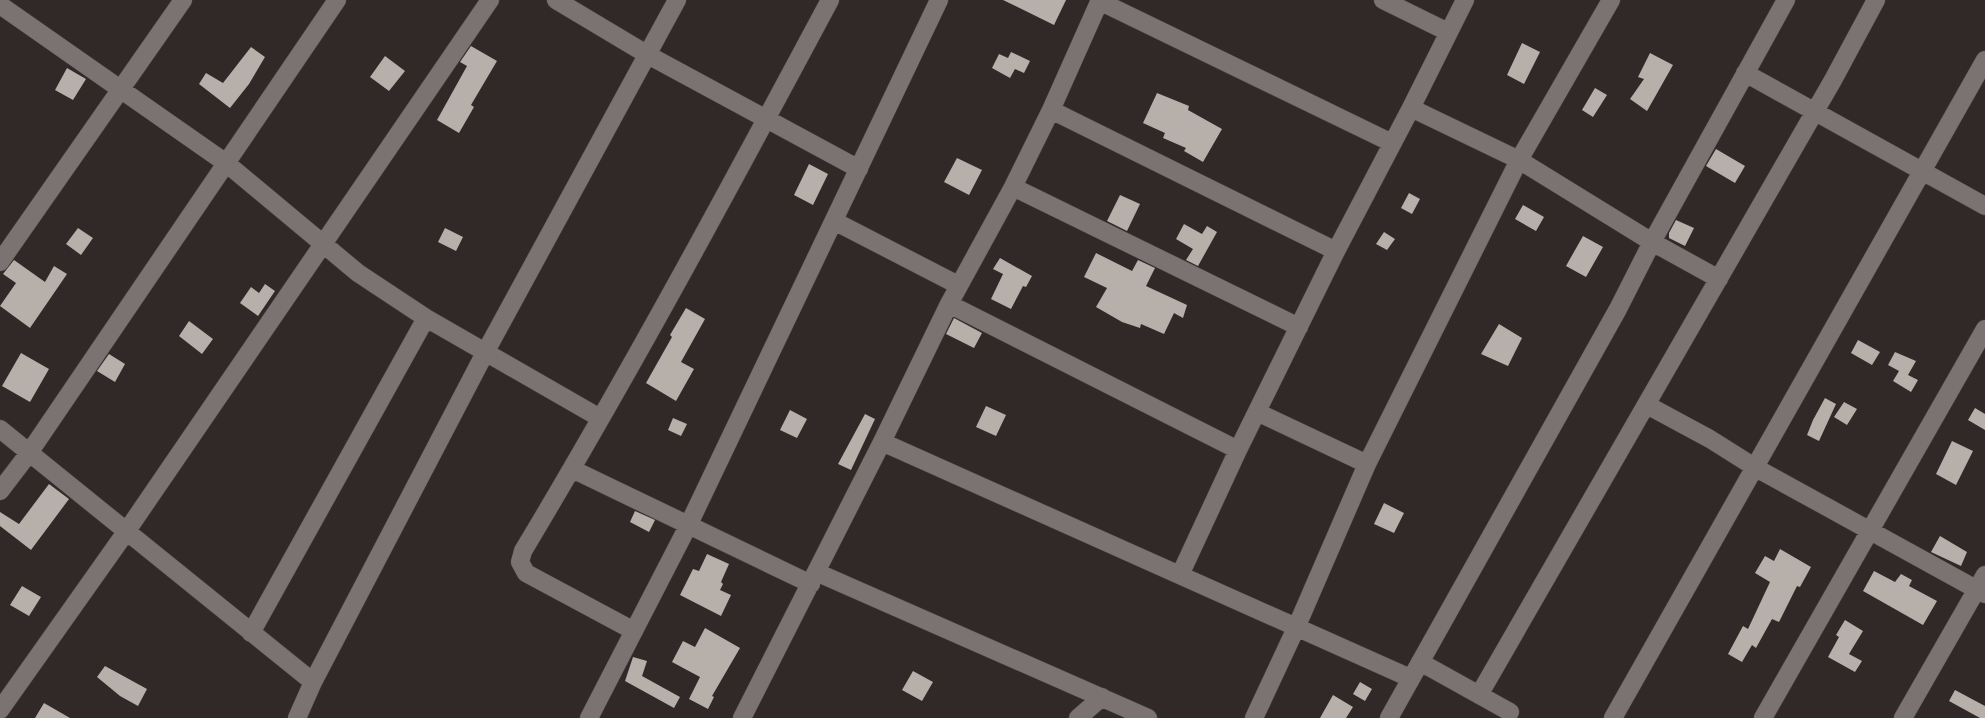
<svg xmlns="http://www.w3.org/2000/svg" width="1985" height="718" viewBox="0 0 1985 718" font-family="'Space Grotesk',sans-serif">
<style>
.building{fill:#b6afaa}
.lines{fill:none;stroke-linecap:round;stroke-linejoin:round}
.street-casing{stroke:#494543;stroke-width:19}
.street{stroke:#7b7371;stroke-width:18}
</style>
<rect width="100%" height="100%" fill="#302928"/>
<path class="building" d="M1003,0H1066L1054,25Z
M1522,43L1540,52L1524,84L1507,75Z
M471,46L497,61L471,105L474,107L459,133L437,120L467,66L460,62Z
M251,47L265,57L249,84L230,108L199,84L206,73L223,83Z
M1011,52L1030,61L1024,73L1015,69L1010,78L992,68L999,54L1008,58Z
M1650,53L1673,65L1647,111L1630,99L1644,79L1638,77Z
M385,56L405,71L389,91L370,77Z
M67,68L86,79L73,100L55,90Z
M1595,88L1607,95L1593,117L1582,110Z
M1157,93L1189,106L1188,110L1222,129L1203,162L1184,151L1186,148L1163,138L1165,133L1143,123Z
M1716,149L1745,166L1735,183L1706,166Z
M957,158L982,170L969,195L944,182Z
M809,164L828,174L813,205L794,195Z
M1409,193L1420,199L1412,214L1401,208Z
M1120,195L1140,204L1127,231L1107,221Z
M1523,205L1544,217L1536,231L1515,219Z
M1676,220L1694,228L1685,246L1669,238V233Z
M1184,224L1202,234L1207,226L1217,232L1198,266L1186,260L1193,249L1176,239Z
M78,228L93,238L81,255L66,244Z
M445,228L463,237L456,251L438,242Z
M1384,232L1395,239L1387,250L1376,244Z
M1583,236L1603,247L1586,277L1566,266Z
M1096,253L1132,271L1138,260L1155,268L1146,286L1187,305L1183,318L1174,313L1164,334L1141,324L1140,328L1122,322L1096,307L1107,288L1084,277Z
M1000,258L1032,276L1026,287L1023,286L1011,309L991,299L1003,274L993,269Z
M14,260L45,282L54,266L67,274L30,328L0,306L16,283L3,274Z
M265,284L275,291L258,316L240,303L251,287L259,293Z
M686,308L705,319L681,362L694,369L676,401L646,383L672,337L670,335Z
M954,318L982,333L974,348L946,334Z
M189,321L213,339L202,354L179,336Z
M1499,324L1522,338L1508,366L1481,354Z
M1858,340L1880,352L1872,365L1851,353Z
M1895,352L1916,361L1908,375L1918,380L1911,392L1893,381L1899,371L1888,365Z
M21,353L49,369L30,402L2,386Z
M109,354L125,364L115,382L97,371Z
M1825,398L1836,404L1819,441L1807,435L1813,420Z
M1844,402L1857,409L1847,425L1834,417Z
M986,406L1006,415L996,436L976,427Z
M1975,408L1985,414V430L1968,420Z
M790,410L807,419L797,438L780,430Z
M865,414L875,419L851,470L838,464Z
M673,418L687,424L681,436L668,430Z
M1952,441L1973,451L1956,485L1936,474Z
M49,484L69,499L31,550L0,526V512L19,524Z
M1384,503L1404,513L1394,533L1374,524Z
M635,511L655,520L649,532L630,522Z
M1940,536L1967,552L1961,566L1931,552Z
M1780,549L1811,567L1800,587L1797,586L1779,622L1772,619L1756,648L1752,645L1742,662L1728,654L1743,626L1748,629L1770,582L1755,573L1765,556L1774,561Z
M707,554L729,564L721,582L723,584L720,590L731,595L721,616L680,595L693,569L699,571Z
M1874,571L1895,582L1901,574L1912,580L1909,586L1937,601L1923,625L1863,591Z
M22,586L41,597L29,616L10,605Z
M1845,620L1863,631L1849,654L1862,661L1855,672L1828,657L1839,637L1836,635Z
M705,628L740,648L712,696L714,697L708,709L689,699L700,677L672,662L683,641L695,647Z
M633,657L647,661L642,676L680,697L674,708L625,681Z
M105,666L147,689L138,706L120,696L97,677Z
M913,671L933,682L922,701L902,690Z
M1360,682L1372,689L1365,701L1353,694Z
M1955,690L1985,706V718H1980L1949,701Z
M1333,695L1353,707L1346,718H1320Z
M44,703L70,718H35Z"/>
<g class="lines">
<defs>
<path id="street" d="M556,0L648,55L859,169
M1383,0L1448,32
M1099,1L1392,143
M0,5L226,163L358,273L426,318L600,418
M1745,73L1985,206
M1411,108L1519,160L1652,242L1719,279
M1051,110L1336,251
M1013,187L1299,327
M834,221L958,285
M0,262L183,0
M949,304L1238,450
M1647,405L1710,439L1756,468L1985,594
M1257,412L1367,464
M0,429L313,682
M882,442L1410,678
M572,469L811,584
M0,491L29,453L337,0
M816,572L1148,718
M1180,575L1238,450L1336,251L1411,108L1465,0
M634,631L526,573L520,562L523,551C631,371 731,185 830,0
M251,633L426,318
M1420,662L1510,712
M1479,695L1833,80L1876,0
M0,710L126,532L490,0
M297,718L313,682L486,351L677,0
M589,718L688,526L939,0
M742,718L882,442L949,304L1013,187L1051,110L1100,0
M1078,718L1102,697
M1254,718L1296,628L1367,464L1519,160L1611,0
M1389,718L1618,309L1652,242L1786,0
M1613,718L1985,60
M1763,718L1985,329
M1903,718L1985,575"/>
</defs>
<use href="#street" class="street-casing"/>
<use href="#street" class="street"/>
</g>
</svg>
